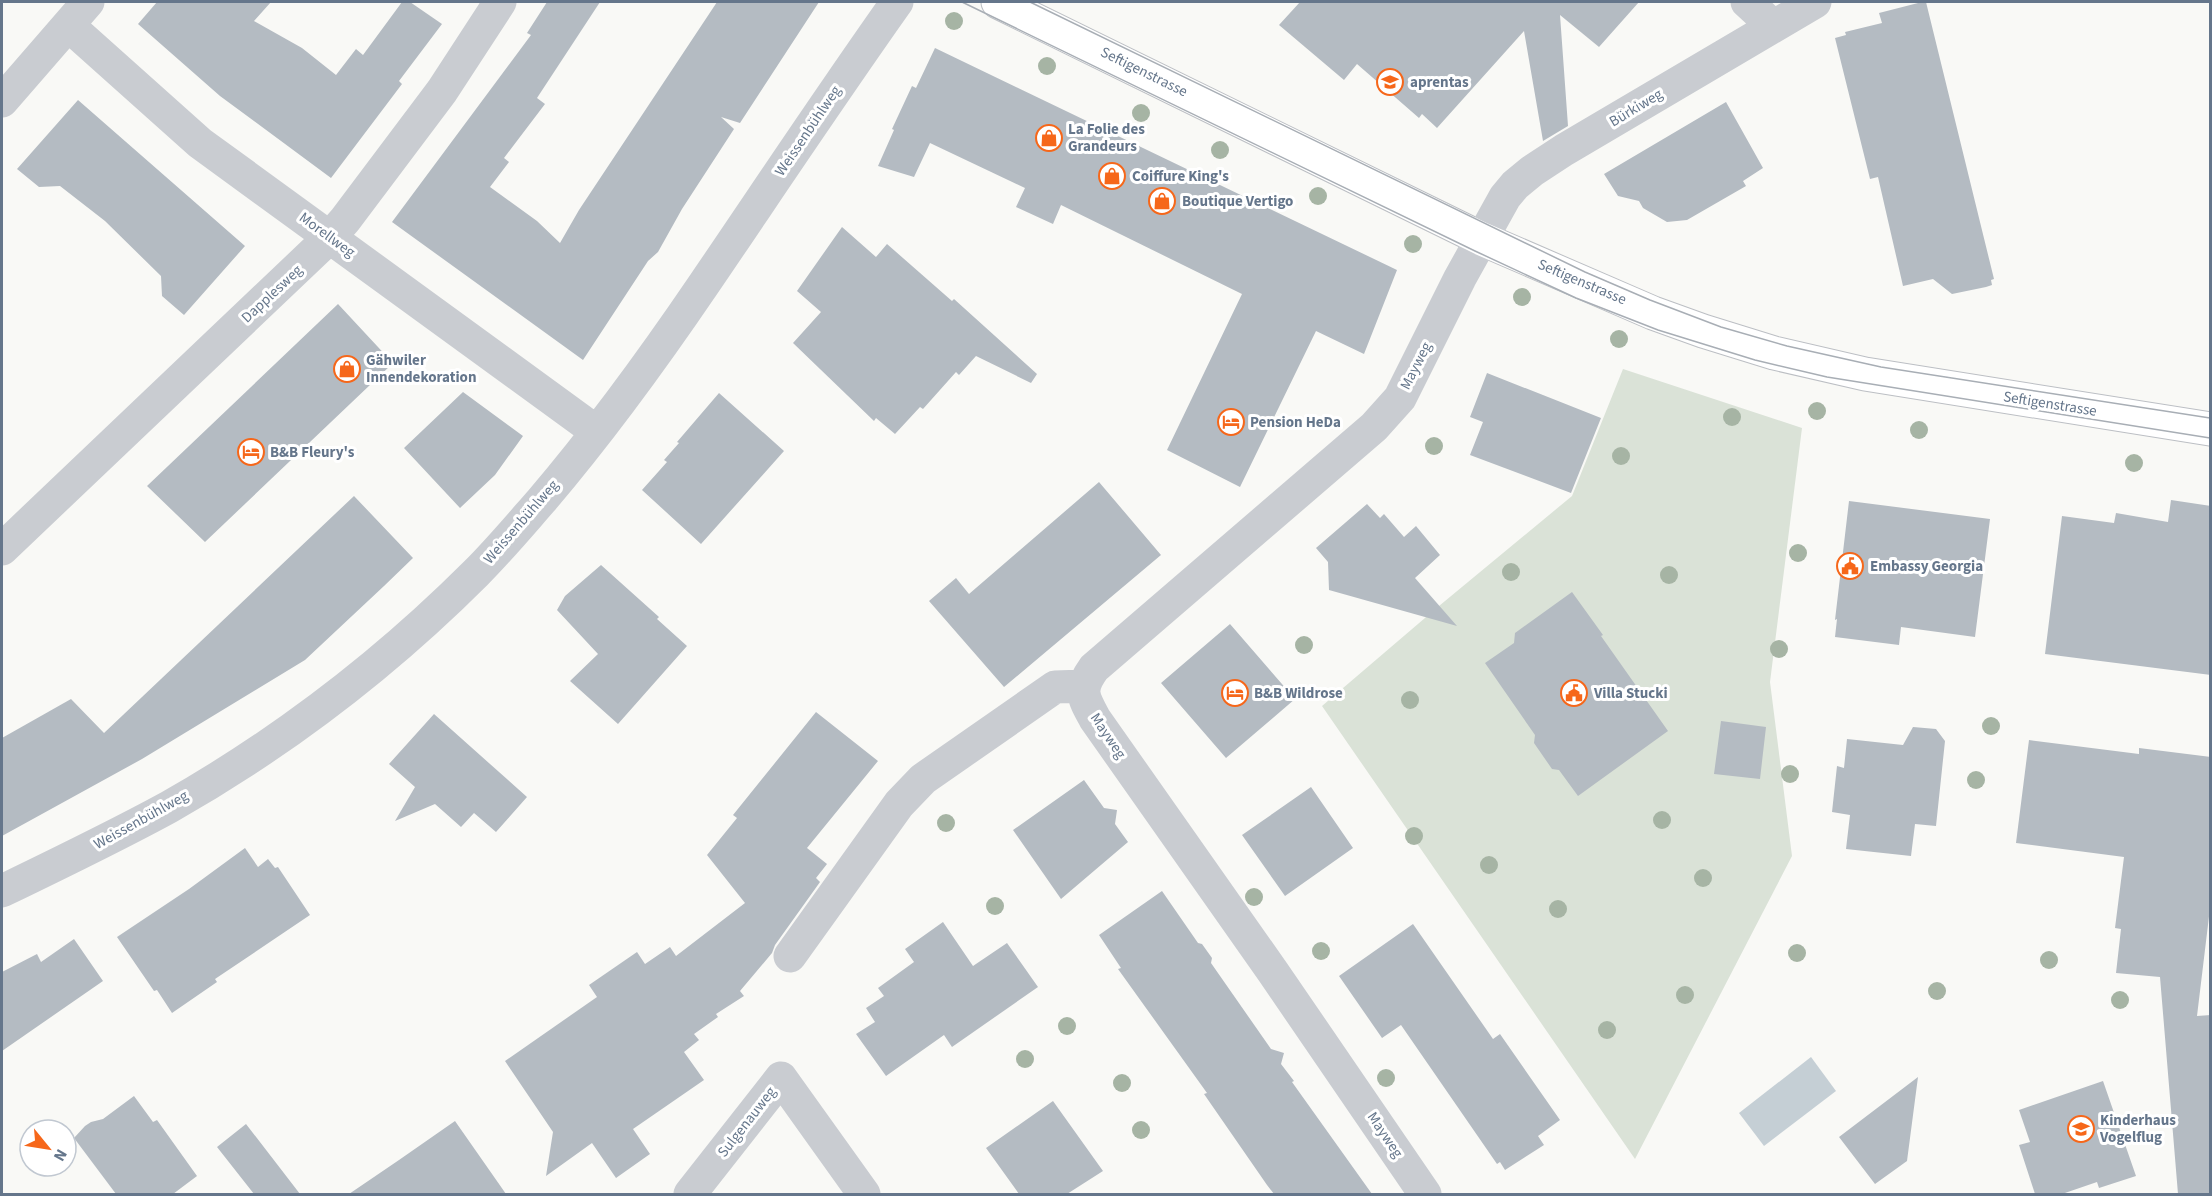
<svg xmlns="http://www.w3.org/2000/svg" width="2212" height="1196" viewBox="0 0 2212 1196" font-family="'Source Sans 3',sans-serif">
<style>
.green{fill:#dae2d7}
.water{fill:#c5cfd5}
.building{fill:#b4bbc2}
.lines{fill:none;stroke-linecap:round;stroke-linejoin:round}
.major-casing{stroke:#bcbfc4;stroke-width:35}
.minor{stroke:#c9ccd1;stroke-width:33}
.major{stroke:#fff;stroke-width:33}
.tram{stroke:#a8aeb5;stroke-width:1.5}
.tree{fill:#a6b4a4}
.labels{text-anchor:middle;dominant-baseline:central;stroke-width:6;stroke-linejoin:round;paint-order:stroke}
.street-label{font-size:15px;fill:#65768b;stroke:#fff}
.poi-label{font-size:15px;font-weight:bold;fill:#65768b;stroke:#fff;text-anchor:start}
</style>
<rect width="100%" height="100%" fill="#f9f9f6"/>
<path class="green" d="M1623,369L1802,428L1770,682L1792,856L1635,1159L1322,706L1439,606L1572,496Z"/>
<path class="water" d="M1811,1057L1836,1091L1764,1146L1739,1113Z"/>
<path class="building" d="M157,2H271L254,21L302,48L336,75L356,49L363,55L402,2H410L442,24L399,81L402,84L331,178L220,96L138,24Z
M547,2H600L537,98L545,104L504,158L509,162L490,187L537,221L560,243L579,210L717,2H819L740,123L721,117L734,129L682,209L658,252L648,261L583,360L392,222L531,35L527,33Z
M1300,2H1639L1599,47L1560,15L1568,126L1543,141L1524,31L1437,128L1422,114L1419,118L1357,64L1344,80L1279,25Z
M1922,2H1926L1994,279L1991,280L1992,285L1986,287L1952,294L1933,279L1903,286L1878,177L1870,179L1835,38L1846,35L1845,32L1882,23L1879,13Z
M935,48L1397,270L1364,354L1316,331L1240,487L1167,450L1242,294L1061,205L1053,224L1016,207L1025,188L930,143L914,177L878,166L894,130L892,129L912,86L916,88Z
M78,100L245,246L184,315L162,296L161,276L105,221L60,186L39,187L17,169Z
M1726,102L1763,168L1743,181L1746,186L1687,220L1667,222L1643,208L1639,201L1618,196L1604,174Z
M842,227L876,257L887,244L952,301L954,299L1037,374L1031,383L976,356L959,375L956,372L923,409L920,407L895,434L876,418L874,421L793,343L821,312L797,291Z
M338,304L391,361L390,363L391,365L205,542L147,486Z
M1487,373L1601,418L1571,493L1470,455L1483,422L1470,417Z
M463,392L523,436L495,475L460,508L404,448Z
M719,393L784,451L701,544L642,490L667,462L664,460L679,443L677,442Z
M1099,482L1161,555L1004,687L929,601L956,578L969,594Z
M354,496L413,558L384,586L305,660L142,759L2,836V738L71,699L104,733Z
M2171,500L2211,506V675L2045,654L2062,516L2114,523L2116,513L2168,522Z
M1849,501L1990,519L1975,637L1901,627L1899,645L1835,637L1837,619L1835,620Z
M1367,504L1380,518L1384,514L1404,537L1416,526L1440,555L1415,578L1457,626L1329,590L1328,562L1316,548Z
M601,565L659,617L657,619L687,646L618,724L570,681L598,654L557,610L565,596Z
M1572,592L1603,635L1601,636L1668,731L1578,796L1559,770L1552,769L1534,743L1535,735L1485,663L1514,643L1515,633Z
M1230,624L1295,699L1226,758L1161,683Z
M816,712L878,761L807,848L827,864L816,878L820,882L775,945L772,953L740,991L744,996L716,1014L718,1017L694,1034L699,1040L684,1052L704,1080L633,1129L650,1154L616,1178L592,1143L546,1176L553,1132L505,1061L597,997L589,985L637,952L645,964L670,947L676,956L745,903L707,855L737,818L733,815Z
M434,714L527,797L496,832L474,813L461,827L435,804L395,821L415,787L389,764Z
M1721,721L1766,727L1760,779L1714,774Z
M1913,727L1936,729L1945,741L1936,826L1915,824L1911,856L1846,849L1850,815L1832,812L1837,766L1844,768L1847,739L1903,745Z
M2029,740L2139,754V748L2211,757V900L2197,1016L2211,1015V1194H2178L2160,977L2116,973L2121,929L2115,928L2124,857L2016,843Z
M1084,780L1104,808L1117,810L1115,824L1128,842L1061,899L1013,830Z
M1311,787L1353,848L1285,896L1242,835Z
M245,848L258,867L268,859L275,868L278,867L310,915L215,979L217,982L172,1013L157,990L154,991L117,937L189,889Z
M1162,891L1198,943L1202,944L1212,958L1211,963L1271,1049L1284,1053L1281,1064L1294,1081L1292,1082L1372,1194H1274L1267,1185L1204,1094L1207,1093L1118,969L1121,968L1099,935Z
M943,922L973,966L1007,943L1038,987L952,1047L944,1035L886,1076L856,1034L875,1022L866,1008L884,996L878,988L914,962L905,949Z
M1413,924L1493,1039L1500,1034L1560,1120L1538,1136L1544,1145L1505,1170L1500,1162L1497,1164L1401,1025L1382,1038L1339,976Z
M74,939L103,981L2,1051V972L37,954L41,962Z
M1918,1077L1907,1161L1875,1184L1839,1137Z
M2103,1081L2136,1176L2099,1188L2097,1182L2062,1194H2035L2019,1145L2030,1142L2019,1110Z
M134,1096L153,1122L157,1120L197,1176L173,1194H116L74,1138L85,1126L91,1122L103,1119Z
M1053,1101L1103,1171L1067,1194H1019L986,1148Z
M455,1121L506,1194H349L399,1160Z
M246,1124L300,1194H254L217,1147Z"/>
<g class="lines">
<defs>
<path id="major" d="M998,2L1482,239L1653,313L1703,331L1774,353L1865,374L2210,429"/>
</defs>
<use href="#major" class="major-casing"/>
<path class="minor" d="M1747,2L1773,26
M68,25L200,143L597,432
M2,101L88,2
M2,549L330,237L345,220L442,91L500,2
M2,891C58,864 114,837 169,807C280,744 386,663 476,573C499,550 520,525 541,501C600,432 653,359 704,284C768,190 831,95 897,2
M790,956L899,804L923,779L1055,687L1084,686
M690,1194L781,1078L864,1194
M1425,1194L1273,972L1095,719C1083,697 1078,690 1094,668L1374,427L1400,398L1460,278L1505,197L1515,185L1532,171L1564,150L1815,2"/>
<use href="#major" class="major"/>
<path class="tram" d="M962,2L1475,251L1576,298L1658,330L1755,360L1827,377L2210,438
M1030,2L1585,272L1650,300L1721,327L1787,346L1881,367L2210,418"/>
</g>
<g class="tree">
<circle cx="954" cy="21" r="9"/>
<circle cx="1047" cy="66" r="9"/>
<circle cx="1141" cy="113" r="9"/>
<circle cx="1220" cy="150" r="9"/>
<circle cx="1318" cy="196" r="9"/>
<circle cx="1413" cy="244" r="9"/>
<circle cx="1522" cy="297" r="9"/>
<circle cx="1619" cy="339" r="9"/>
<circle cx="1817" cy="411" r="9"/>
<circle cx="1732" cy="417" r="9"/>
<circle cx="1919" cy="430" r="9"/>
<circle cx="1434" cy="446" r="9"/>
<circle cx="1621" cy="456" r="9"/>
<circle cx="2134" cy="463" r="9"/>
<circle cx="1798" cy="553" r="9"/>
<circle cx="1511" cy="572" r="9"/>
<circle cx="1669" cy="575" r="9"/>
<circle cx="1304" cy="645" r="9"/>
<circle cx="1779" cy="649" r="9"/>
<circle cx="1410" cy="700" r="9"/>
<circle cx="1991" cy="726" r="9"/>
<circle cx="1790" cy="774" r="9"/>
<circle cx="1976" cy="780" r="9"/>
<circle cx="1662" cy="820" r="9"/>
<circle cx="946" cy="823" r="9"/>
<circle cx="1414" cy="836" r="9"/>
<circle cx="1489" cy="865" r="9"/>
<circle cx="1703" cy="878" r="9"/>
<circle cx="1254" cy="897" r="9"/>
<circle cx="995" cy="906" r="9"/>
<circle cx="1558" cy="909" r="9"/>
<circle cx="1321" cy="951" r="9"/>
<circle cx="1797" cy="953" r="9"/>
<circle cx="2049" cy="960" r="9"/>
<circle cx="1937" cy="991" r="9"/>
<circle cx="1685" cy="995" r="9"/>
<circle cx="2120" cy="1000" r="9"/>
<circle cx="1067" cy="1026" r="9"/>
<circle cx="1607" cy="1030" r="9"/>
<circle cx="1025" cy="1059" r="9"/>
<circle cx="1386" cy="1078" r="9"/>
<circle cx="1122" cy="1083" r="9"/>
<circle cx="1141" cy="1130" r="9"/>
</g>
<defs>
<symbol id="school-ring" viewBox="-11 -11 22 22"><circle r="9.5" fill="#fff" stroke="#f6671a" stroke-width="1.5"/><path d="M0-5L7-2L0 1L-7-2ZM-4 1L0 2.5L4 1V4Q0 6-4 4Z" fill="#f6671a"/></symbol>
<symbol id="shop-ring" viewBox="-11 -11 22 22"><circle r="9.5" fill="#fff" stroke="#f6671a" stroke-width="1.5"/><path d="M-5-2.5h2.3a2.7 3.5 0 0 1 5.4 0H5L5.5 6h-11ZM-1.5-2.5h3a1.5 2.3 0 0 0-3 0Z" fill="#f6671a"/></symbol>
<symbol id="hotel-ring" viewBox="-11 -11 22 22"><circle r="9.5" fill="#fff" stroke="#f6671a" stroke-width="1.5"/><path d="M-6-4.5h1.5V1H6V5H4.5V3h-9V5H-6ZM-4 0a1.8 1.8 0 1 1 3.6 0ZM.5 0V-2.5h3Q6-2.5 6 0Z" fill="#f6671a"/></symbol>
<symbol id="civic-ring" viewBox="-11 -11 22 22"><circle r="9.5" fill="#fff" stroke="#f6671a" stroke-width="1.5"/><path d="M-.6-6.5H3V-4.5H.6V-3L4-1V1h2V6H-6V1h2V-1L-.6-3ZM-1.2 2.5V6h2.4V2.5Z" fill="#f6671a"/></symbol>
</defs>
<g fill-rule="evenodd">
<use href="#school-ring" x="1375" y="67" width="30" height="30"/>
<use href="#shop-ring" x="1034" y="123" width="30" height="30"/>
<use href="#shop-ring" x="1097" y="161" width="30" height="30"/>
<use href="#shop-ring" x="1147" y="186" width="30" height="30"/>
<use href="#shop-ring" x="332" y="354" width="30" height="30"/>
<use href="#hotel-ring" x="1216" y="407" width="30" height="30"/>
<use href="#hotel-ring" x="236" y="437" width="30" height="30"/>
<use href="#civic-ring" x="1835" y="551" width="30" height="30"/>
<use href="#hotel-ring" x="1220" y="678" width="30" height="30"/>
<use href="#civic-ring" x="1559" y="678" width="30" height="30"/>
<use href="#school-ring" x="2066" y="1114" width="30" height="30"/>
</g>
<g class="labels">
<g class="street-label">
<text transform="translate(1144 72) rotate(26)">Seftigenstrasse</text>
<text transform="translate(1636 108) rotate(-31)">Bürkiweg</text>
<text transform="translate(808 131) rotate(-56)">Weissenbühlweg</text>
<text transform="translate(327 235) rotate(36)">Morellweg</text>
<text transform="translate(1582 282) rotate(23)">Seftigenstrasse</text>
<text transform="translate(272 294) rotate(-43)">Dapplesweg</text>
<text transform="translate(1416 366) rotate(-63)">Mayweg</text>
<text transform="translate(2050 404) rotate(9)">Seftigenstrasse</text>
<text transform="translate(521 522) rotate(-49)">Weissenbühlweg</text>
<text transform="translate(1108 736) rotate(56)">Mayweg</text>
<text transform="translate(141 820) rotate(-29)">Weissenbühlweg</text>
<text transform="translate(747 1122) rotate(-52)">Sulgenauweg</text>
<text transform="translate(1385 1135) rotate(56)">Mayweg</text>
</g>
<g class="poi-label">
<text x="1410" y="82">aprentas</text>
<text x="1068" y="129">La Folie des<tspan x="1068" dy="17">Grandeurs</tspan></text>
<text x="1132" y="176">Coiffure King's</text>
<text x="1182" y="201">Boutique Vertigo</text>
<text x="366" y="360">Gähwiler<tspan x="366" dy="17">Innendekoration</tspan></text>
<text x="1250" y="422">Pension HeDa</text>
<text x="270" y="452">B&amp;B Fleury's</text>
<text x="1870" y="566">Embassy Georgia</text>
<text x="1254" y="693">B&amp;B Wildrose</text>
<text x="1594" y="693">Villa Stucki</text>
<text x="2100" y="1120">Kinderhaus<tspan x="2100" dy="17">Vogelflug</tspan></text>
</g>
</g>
<rect width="2212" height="1196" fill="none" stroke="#65768b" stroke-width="6"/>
<g transform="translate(48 1148) rotate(120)"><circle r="28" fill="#ffffff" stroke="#c1c8d1" stroke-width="1.5"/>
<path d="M0-4.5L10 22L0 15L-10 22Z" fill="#f6671a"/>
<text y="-9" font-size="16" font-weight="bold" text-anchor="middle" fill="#65768b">N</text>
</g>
</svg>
